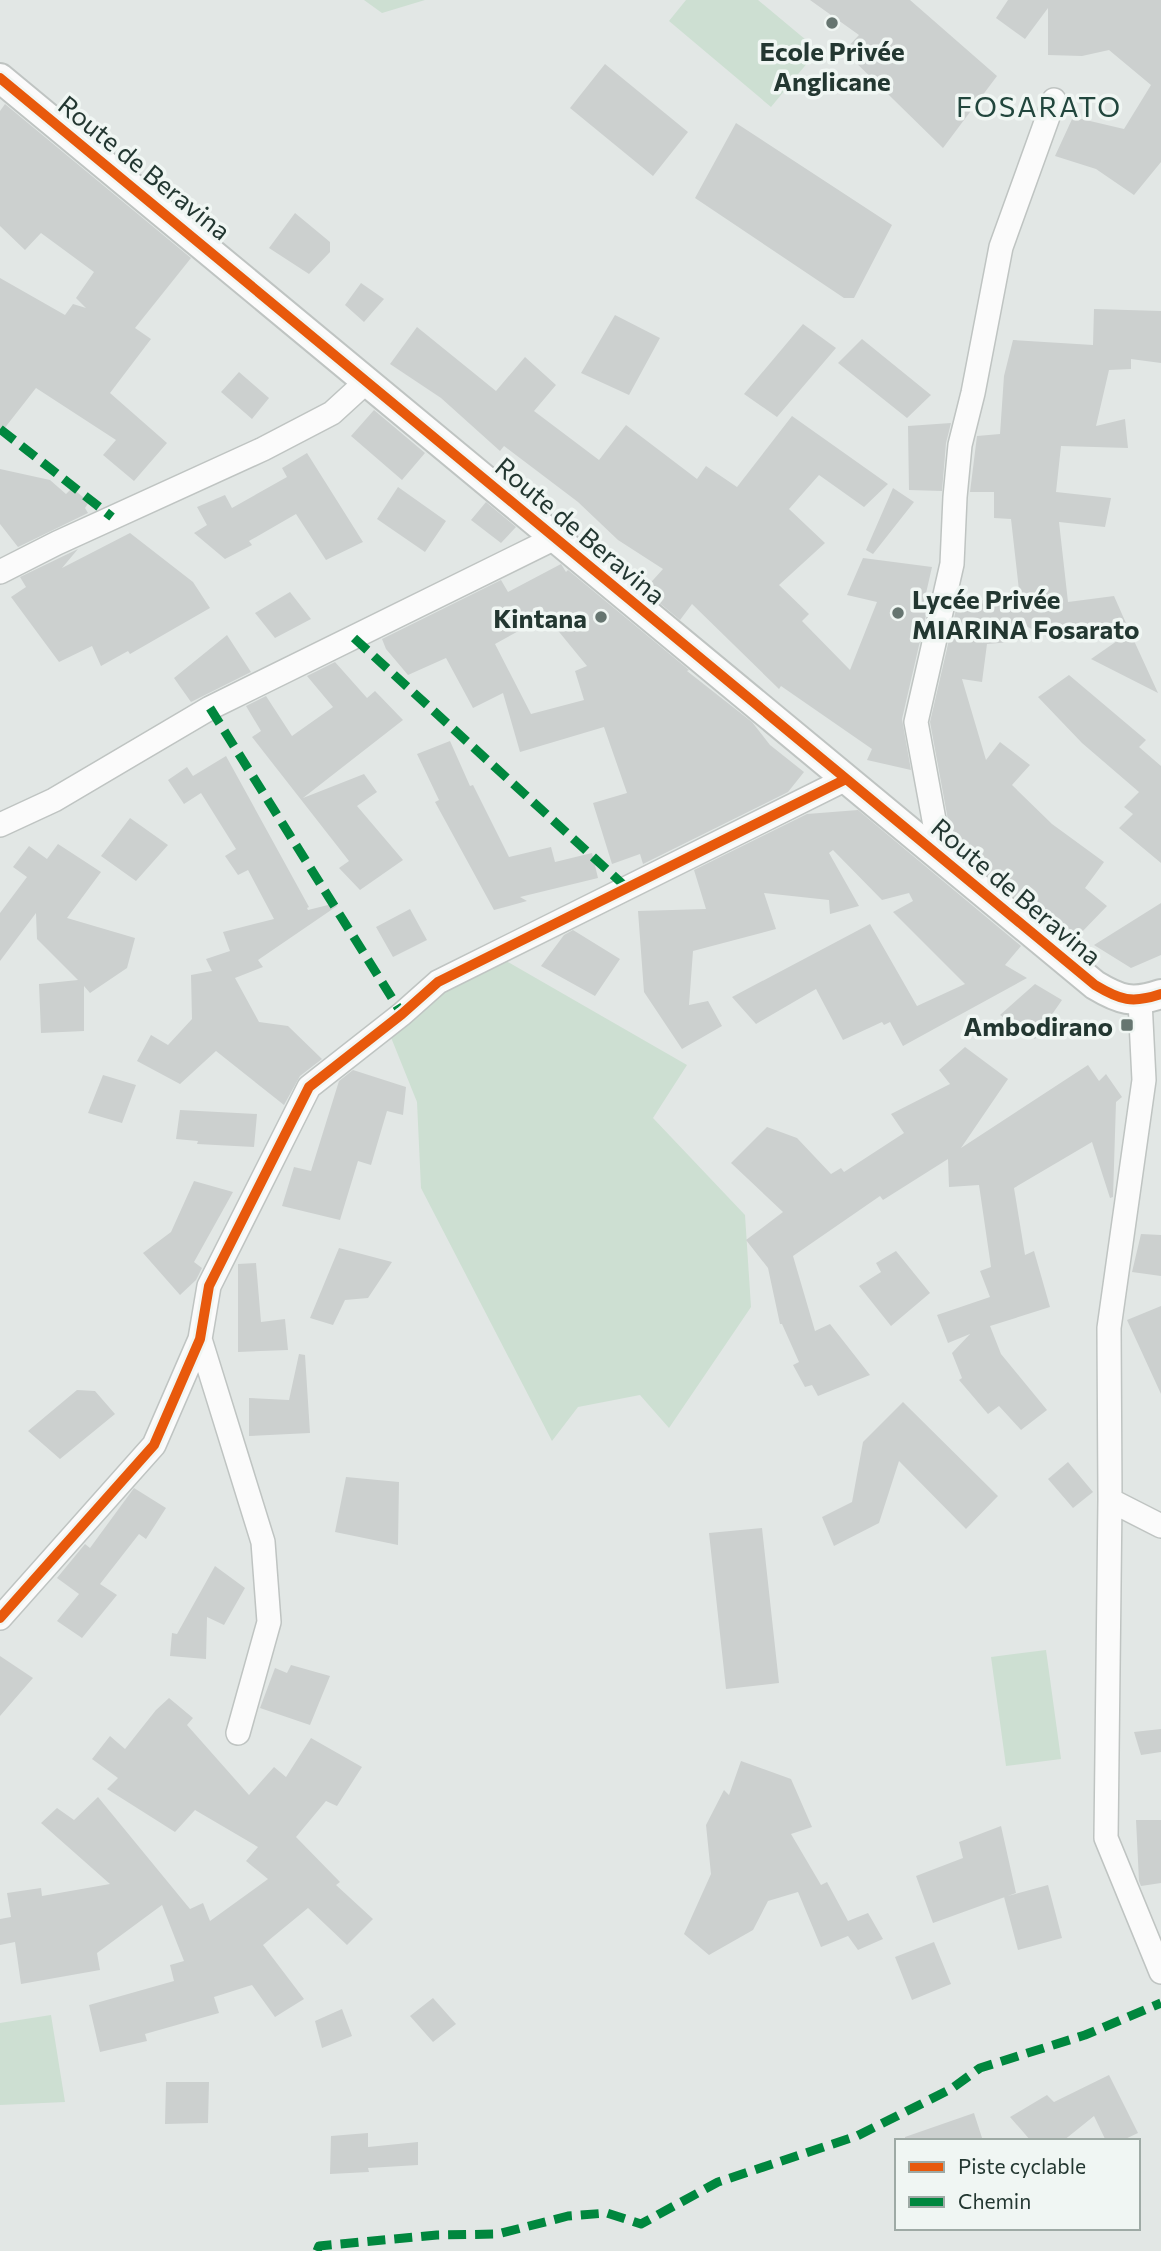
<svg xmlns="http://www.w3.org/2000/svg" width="1161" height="2251" viewBox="0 0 1161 2251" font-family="Commissioner,sans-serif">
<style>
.green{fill:#cddfd2}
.building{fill:#ccd0cf;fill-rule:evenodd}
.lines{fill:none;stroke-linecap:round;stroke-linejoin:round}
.minor-casing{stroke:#bfc4c2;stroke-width:26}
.tertiary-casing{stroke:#bfc4c2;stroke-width:32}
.minor{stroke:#fbfbfb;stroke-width:23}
.tertiary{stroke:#fbfbfb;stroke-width:28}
.quiet{stroke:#00873e;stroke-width:9;stroke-dasharray:18 9;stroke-linecap:butt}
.cycleway-casing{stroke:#f0f6f3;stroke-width:15}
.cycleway{stroke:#e8590c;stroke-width:10}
.poi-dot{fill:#667570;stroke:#f0f6f3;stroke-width:2.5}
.labels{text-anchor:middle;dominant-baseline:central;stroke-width:7;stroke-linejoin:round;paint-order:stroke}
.poi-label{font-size:26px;font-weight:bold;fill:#233731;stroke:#f0f6f3;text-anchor:end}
.street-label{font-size:26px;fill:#233731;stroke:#f0f6f3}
.neighbourhood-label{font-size:28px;letter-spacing:2px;fill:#21463d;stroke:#f0f6f3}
</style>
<rect width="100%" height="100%" fill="#e2e7e5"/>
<path class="green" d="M364,0H425L382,13Z
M686,0H758L818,50L771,107L669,21Z
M494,954L687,1065L653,1118L745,1215L751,1307L669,1428L640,1395L578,1407L552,1441L421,1188L417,1102L386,1025Z
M1046,1650L1061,1759L1006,1766L991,1657Z
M51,2015L65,2102L0,2105V2023Z"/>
<path class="building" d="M810,0H910L997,76L943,148L844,51L859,35Z
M1008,0H1161V162L1134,195L1096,169L1055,156L1073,117L1124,129L1151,85L1109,50L1082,56L1048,55V8L1025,39L996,18Z
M605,64L688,132L653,176L570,108Z
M5,104L191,258L135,328L151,339L110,393L167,443L134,481L103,455L116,440L36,388L0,434V278L65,315L73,304L86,308L76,298L94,272L41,233L25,250L0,226V111Z
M736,123L892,225L854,298H844L695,198Z
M295,213L330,242V252L309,274L269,248Z
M361,283L384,299L364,322L345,305Z
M1094,309L1161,311V363L1131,359V369L1109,370L1096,426L1125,419L1128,448L1061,446L1056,492L1111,498L1105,527L1059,522L1068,602L1114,596L1129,630L1049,638L1022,624L1011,642L987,644L982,682L962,679L986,760L1000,742L1030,765L1012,785L1052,824L1104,862L1085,888L1107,906L1079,935L1048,915L1043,921L964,855L948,820L930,722L958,601L1020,599L1011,519L994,518V492H970L977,436L1000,434L1004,376L1013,340L1093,345Z
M615,315L660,338L629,395L581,373Z
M803,324L836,348L777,417L744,394Z
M417,327L496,391L525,357L556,385L534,411L599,460L626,425L697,479L706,466L737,487L792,416L888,484L864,507L819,475L789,509L825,543L779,585L809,614L802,621L850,670L877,602L847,595L863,558L932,567L924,602H929L902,719L911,770L867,760L872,749L781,686L779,689L692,604L680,620L644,590L663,569L618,540L578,502L504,446L500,451L441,398L390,364Z
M862,339L931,395L907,418L838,363Z
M239,372L269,398L252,419L221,392Z
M374,410L425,453L402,480L351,436Z
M951,423L946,443L942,491L909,490L908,426Z
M307,453L363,542L326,560L296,514L249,541L252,545L225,559L194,533L207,525L197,507L225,495L232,508L287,477L282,468Z
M0,469L50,480L66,494L72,488L89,502L85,508L88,513L18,547L0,524Z
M398,487L446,521L425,552L377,519Z
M893,488L914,502L873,554L866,550Z
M486,502L516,527L501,543L471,520Z
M130,533L193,582L210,608L130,654L128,651L101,666L92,646L59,662L11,597L26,587L20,577L78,549L62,568Z
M561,564L566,572L568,570L689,670L687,671L752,722L770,745L804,772L788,792L643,864L640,854L612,864L593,803L627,793L604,727L520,752L503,693L473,708L446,658L408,675L386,649L382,639L501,580L508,592ZM546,616L587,666L575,671L584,700L531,714L495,644Z
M290,592L311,619L275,638L255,613Z
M1130,632L1158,693L1091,659Z
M227,635L251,672L191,702L174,678Z
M335,662L367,698L375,691L403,720L303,798L364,774L377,792L357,806L403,860L360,890L339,868L349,861L252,737L261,731L246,706L266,696L292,736L333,707L307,676Z
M1069,675L1146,740L1139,747L1161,766V863L1119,828L1133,814L1124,807L1139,792L1082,743L1038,697Z
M450,741L470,786L473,785L509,857L551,847L555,862L592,853L598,878L520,897L527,901L494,910L435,802L439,800L417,754Z
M226,756L309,907L307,908L308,910L336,903L337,906L258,960L263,967L235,978L259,1022L288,1026L322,1059L300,1076L284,1105L216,1051L180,1084L137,1061L151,1035L168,1045L192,1019L191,975L212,971L206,959L230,951L223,932L274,919L248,870L238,875L225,856L236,849L201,793L184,804L168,780L187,767L193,776Z
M858,810L1021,946L1005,965L1027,978L903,1046L890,1022L884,1025L882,1022L843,1040L816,989L756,1024L732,997L870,924L917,1006L965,984L893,912L913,901L909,893L882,900L833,850L829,853L859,906L830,914L829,900L764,893L776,929L693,951L689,1005L708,1001L722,1026L682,1049L644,992L638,911L706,909L694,870L807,814Z
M130,818L168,845L136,881L101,856Z
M58,844L101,872L67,918L135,938L127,968L90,993L84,986V1031L41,1033L39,984L78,980L37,939L36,913L0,961V913L27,877L13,867L29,846L47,859Z
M1161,903V955L1131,968L1094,945Z
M410,909L427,940L393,957L376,927Z
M573,930L620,959L595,996L541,966L564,935Z
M1035,984L1062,1000L1035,1039L1000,1015Z
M965,1047L1008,1079L961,1148L1088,1065L1099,1081L1106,1074L1122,1097L1116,1102L1113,1197L1110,1198L1092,1142L1014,1188L1025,1255L1034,1251L1050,1307L990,1326L1001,1354L1047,1410L1021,1430L999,1406L988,1414L959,1380L962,1378L952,1353L970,1334L948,1343L937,1315L990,1297L980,1271L991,1267L979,1185L949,1187L948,1159L883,1200L880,1196L793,1256L815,1331L830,1324L870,1375L818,1396L812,1385L805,1387L793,1365L799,1362L782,1324H780L768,1268L746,1240L783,1212L731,1163L767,1127L797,1138L831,1174L841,1168L844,1172L904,1133L891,1114L950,1084L939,1070Z
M353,1070L406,1087L403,1115L387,1111L371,1165L358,1161L340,1220L282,1206L294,1167L311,1171L339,1081Z
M103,1075L136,1085L122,1123L88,1113Z
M180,1110L257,1114L254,1147L197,1144L198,1141L176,1139Z
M194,1181L233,1192L194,1262L202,1268L196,1280L180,1295L143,1253L171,1232Z
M1141,1234L1161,1235V1276L1132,1272Z
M339,1248L392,1262L368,1298L345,1300L333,1325L310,1318Z
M896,1251L930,1293L891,1326L859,1286L881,1272L876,1263Z
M256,1263L261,1322L285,1319L288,1350L238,1352V1264Z
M1161,1306V1394L1127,1320Z
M299,1354L305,1355L310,1433L249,1436V1398L289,1400Z
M77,1390L95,1391L115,1414L60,1459L28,1431Z
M903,1402L998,1496L966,1529L899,1461L879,1523L834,1546L822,1517L852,1502L863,1442Z
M1068,1462L1093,1492L1073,1508L1048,1479Z
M346,1477L399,1482L398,1545L335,1532Z
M134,1488L166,1508L146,1539L139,1534L100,1584L117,1595L82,1638L57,1621L79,1594L57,1578L85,1544L90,1548Z
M762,1528L779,1683L726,1689L709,1533Z
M215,1566L245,1588L224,1625L207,1617L206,1659L170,1656L172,1633L177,1634Z
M0,1656L33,1678L0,1716Z
M291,1665L330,1676L310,1725L260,1708L275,1668L287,1673Z
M169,1698L193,1718L187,1725L249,1795L274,1767L286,1777L311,1738L362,1767L337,1806L326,1801L296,1837L340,1882L336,1885L373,1919L347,1945L308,1908L263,1945L304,1999L275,2017L252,1985L214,1997L219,2013L145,2034L147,2041L100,2052L89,2005L174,1981L170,1965L184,1961L162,1905L97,1953L100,1970L21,1984L15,1942L0,1945V1919L11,1917L7,1893L41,1888L42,1896L110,1884L41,1823L57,1808L74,1820L98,1797L190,1909L203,1903L210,1921L268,1879L246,1861L258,1847L195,1810L175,1832L107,1789L118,1778L92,1759L110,1736L125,1749L156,1710Z
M1161,1729V1752L1141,1755L1134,1732Z
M741,1761L791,1779L812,1827L791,1834L821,1885L827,1882L848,1921L868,1913L883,1939L858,1950L848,1936L821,1947L798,1892L768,1901L753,1930L709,1955L684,1934L711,1874L706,1825L724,1790L729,1795Z
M1136,1820H1161V1883L1141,1886L1139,1881Z
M1001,1826L1016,1893L933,1923L916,1876L963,1858L959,1842Z
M1048,1885L1062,1938L1018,1950L1004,1897Z
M934,1942L951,1984L912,2000L895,1957Z
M433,1998L456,2024L433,2042L410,2016Z
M342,2009L352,2036L322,2048L315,2021Z
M1109,2075L1138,2133L1121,2141H1106L1094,2116L1063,2141H1031L1010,2117L1047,2095L1054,2102Z
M166,2082H209L208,2123L165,2124Z
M974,2113L983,2141H905V2137Z
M368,2133V2147L418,2142V2165L368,2168L369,2172L330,2174L331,2136Z"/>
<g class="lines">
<defs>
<path id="minor" d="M0,572L57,543L263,449L332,413L367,381
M0,825L54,800L210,708L555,538
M941,858L916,722L952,564L955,497L960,445L973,393L1001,247L1054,100
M1140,1001L1144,1080L1109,1328L1110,1500L1106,1838L1161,1972
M200,1339L263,1542L269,1622L238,1733
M1110,1500L1161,1526
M0,1618L154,1445L200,1339L209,1286L309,1087L402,1014L438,982L846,779"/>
<path id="tertiary" d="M0,78L1095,985C1120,1000 1132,1004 1161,994"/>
</defs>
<use href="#minor" class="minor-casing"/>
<use href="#tertiary" class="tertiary-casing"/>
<use href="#minor" class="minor"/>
<use href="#tertiary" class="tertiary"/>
<path class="quiet" d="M0,429L112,517
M354,638L627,888
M210,708L402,1014
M317,2251L319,2246L437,2235L498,2234L568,2216L607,2213L641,2224L718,2182L857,2136L951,2089L980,2068L1085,2035L1161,2003"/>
<defs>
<path id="cycleway" d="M0,78L1095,985C1120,1000 1132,1004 1161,994
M0,1618L154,1445L200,1339L209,1286L309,1087L402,1014L438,982L846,779"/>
</defs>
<use href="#cycleway" class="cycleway-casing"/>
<use href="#cycleway" class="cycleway"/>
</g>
<g class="poi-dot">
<circle cx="832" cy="23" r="7"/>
<circle cx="898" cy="613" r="7"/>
<circle cx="601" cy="617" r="7"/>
<rect x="1120" y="1018" width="14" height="14" rx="3.5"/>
</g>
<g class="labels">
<g class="poi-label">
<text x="832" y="50" text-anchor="middle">Ecole Privée<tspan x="832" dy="30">Anglicane</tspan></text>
<text x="912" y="598" text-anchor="start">Lycée Privée<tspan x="912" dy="30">MIARINA Fosarato</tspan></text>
<text x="587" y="617">Kintana</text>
<text x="1113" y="1025">Ambodirano</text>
</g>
<g class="street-label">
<text transform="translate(145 167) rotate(39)">Route de Beravina</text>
<text transform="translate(581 530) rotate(40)">Route de Beravina</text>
<text transform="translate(1017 891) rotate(40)">Route de Beravina</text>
</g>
<g class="neighbourhood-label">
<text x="1039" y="106">FOSARATO</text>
</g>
</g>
<rect x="895" y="2139" width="245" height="91" fill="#f0f6f3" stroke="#9eaaa5" stroke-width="2"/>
<rect x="909" y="2162" width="35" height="10" fill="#e8590c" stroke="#9eaaa5" stroke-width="2"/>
<text x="958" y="2174" font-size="21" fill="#233731">Piste cyclable</text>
<rect x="909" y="2197" width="35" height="10" fill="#00873e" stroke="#9eaaa5" stroke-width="2"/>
<text x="958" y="2209" font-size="21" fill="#233731">Chemin</text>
</svg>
